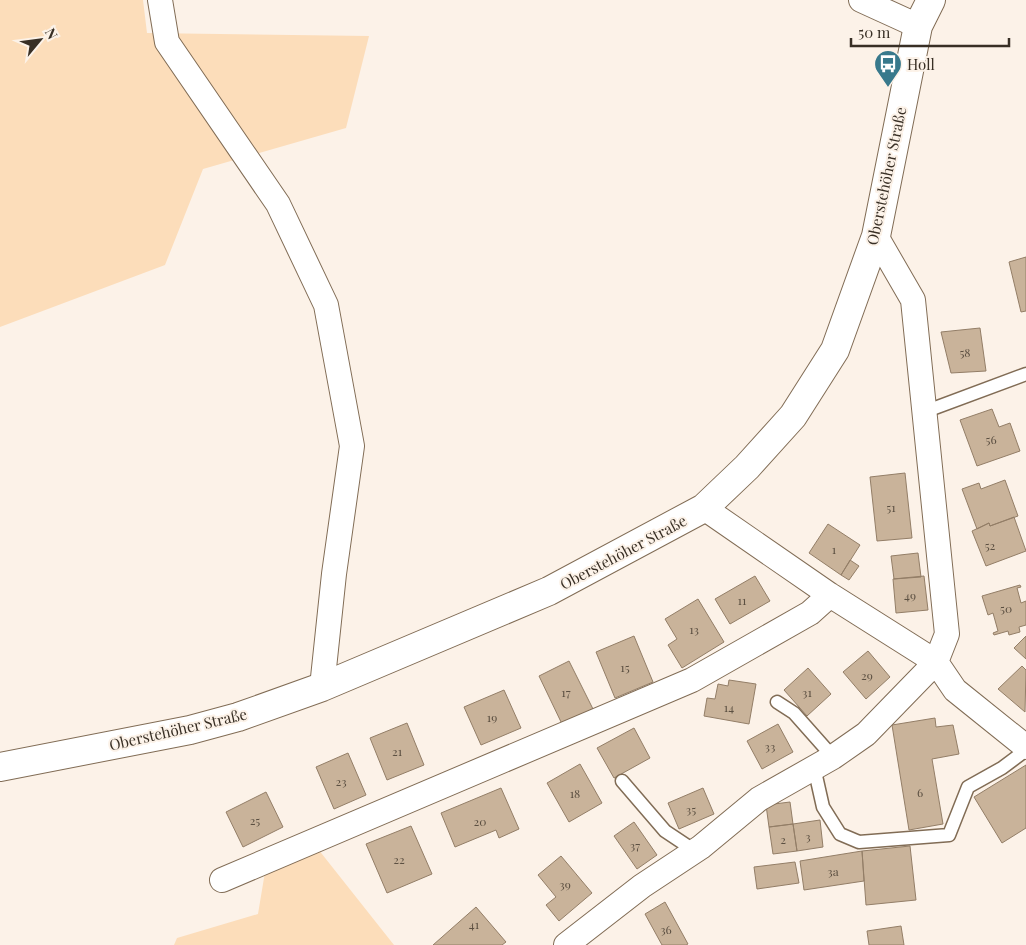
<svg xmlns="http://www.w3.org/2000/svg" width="1026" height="945" viewBox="0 0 1026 945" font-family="'Playfair Display',serif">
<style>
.green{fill:#fcddba}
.building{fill:#c9b39a;stroke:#937e67}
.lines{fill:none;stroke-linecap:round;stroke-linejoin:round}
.lane-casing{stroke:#816c55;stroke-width:15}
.street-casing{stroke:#816c55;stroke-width:26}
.secondary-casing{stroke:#816c55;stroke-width:30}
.lane{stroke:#fff;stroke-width:12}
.street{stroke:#fff;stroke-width:24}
.secondary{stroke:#fff;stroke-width:28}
.labels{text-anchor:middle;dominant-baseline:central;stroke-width:4;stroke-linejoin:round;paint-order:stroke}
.number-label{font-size:12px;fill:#5c5042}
.poi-label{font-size:15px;fill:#382f25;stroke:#fcf2e8;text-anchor:start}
.street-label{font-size:15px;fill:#382f25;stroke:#fcf2e8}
</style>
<rect width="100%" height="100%" fill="#fcf2e8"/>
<path class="green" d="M0,0H143L147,33L369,36L346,128L203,169L165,265L0,327Z
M318,849L394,945H174L177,938L258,914L265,872Z"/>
<path class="building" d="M1026,257V311L1021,312L1009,262Z
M980,328L986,371L951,373L941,332Z
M992,409L999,427L1010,423L1020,451L977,466L960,420Z
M905,473L912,538L877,541L870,477Z
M1005,480L1018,516L990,526L989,523L977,529L962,489L979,483L981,489Z
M1014,517L1026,551L986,566L972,531L989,523L990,526Z
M828,524L860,545L841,575L809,553Z
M918,553L921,577L894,579L891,556Z
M850,560L859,566L849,580L841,575Z
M755,576L770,601L730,624L715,599Z
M924,576L928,610L896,613L893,579Z
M1020,585L1021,587L1017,588L1021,603L1026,601V625L1019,627L1020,632L1009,635L1008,631L994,635L993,633L998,631L993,613L988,615L982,596Z
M698,599L724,642L682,668L668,645L677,639L665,619Z
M634,636L653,682L615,698L596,652Z
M1026,636V659L1014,648Z
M868,651L890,677L866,699L843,672Z
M569,661L593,709L562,724L539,676Z
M1022,666L1026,670L1025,712L998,689Z
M808,668L831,694L807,716L784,690Z
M729,680L756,684L749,724L704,716L707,698L715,699L718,684L728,686Z
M504,690L521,728L481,745L464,707Z
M935,718L936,727L953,725L959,754L932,759L943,824L909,830L892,725Z
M407,723L424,765L387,780L370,738Z
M778,724L793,752L762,769L747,741Z
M634,728L650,758L614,778L597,748Z
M348,753L366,795L334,809L316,767Z
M580,764L602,803L569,822L547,783Z
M1026,765V828L1002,843L974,797Z
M501,788L519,829L499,838L496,830L455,847L441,813Z
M703,788L714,814L679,829L668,803Z
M266,792L283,827L243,847L226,812Z
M790,802L793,824L769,827L766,805Z
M820,820L823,847L797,851L793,824Z
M634,822L657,855L637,869L614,836Z
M793,824L797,851L773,854L769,827Z
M411,826L432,874L387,893L366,844Z
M910,846L916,900L866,905L862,851Z
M862,851L864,881L804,890L800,861Z
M561,856L592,893L559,921L546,905L556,897L538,875Z
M795,862L799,883L757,889L754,867Z
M665,902L688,944L686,945H662L645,914Z
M476,907L506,942L502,945H433Z
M901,926L904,945H869L867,931Z"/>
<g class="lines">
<defs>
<path id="lane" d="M924,412L1026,374
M777,702L794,713L833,757
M814,767L823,807L840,834L859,842L949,835L968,787L1002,768L1026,750
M622,781L665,831L695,851"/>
<path id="street" d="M160,0L167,42L278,204L326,305L352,446L334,574L322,687
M861,0L918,26
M704,508L830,595L936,662L947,634L913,300L876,236
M222,880L692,680L810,613L830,595
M566,945L642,886L701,847L759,799L833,757L866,734L936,662L955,690L1026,747"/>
<path id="secondary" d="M0,767L190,730L238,717L322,687L549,591L704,508L747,467L793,416L835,350L876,236L918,26L931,0"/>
</defs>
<use href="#lane" class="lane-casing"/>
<use href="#street" class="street-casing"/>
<use href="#secondary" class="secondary-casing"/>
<use href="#lane" class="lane"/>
<use href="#street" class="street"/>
<use href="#secondary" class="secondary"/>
</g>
<defs>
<symbol id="bus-pin" viewBox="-11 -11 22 30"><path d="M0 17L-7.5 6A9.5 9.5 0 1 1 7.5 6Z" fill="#38798c" stroke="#fcf2e8"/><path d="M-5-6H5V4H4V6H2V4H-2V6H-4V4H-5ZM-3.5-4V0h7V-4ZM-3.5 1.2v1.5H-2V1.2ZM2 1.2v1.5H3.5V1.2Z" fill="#fff"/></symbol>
</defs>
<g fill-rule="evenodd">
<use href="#bus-pin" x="872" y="48" width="32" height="43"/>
</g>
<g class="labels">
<g class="number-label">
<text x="965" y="352">58</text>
<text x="991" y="439">56</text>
<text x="891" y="507">51</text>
<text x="990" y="545">52</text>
<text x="834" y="549">1</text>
<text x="910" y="595">49</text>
<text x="742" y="600">11</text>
<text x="1006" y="608">50</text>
<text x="694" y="629">13</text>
<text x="625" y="667">15</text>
<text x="867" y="675">29</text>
<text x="566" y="692">17</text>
<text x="807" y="692">31</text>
<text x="729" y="707">14</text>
<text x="492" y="717">19</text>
<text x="770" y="746">33</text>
<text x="397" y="751">21</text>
<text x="341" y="781">23</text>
<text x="920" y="792">6</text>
<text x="575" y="793">18</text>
<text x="691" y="809">35</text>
<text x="255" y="820">25</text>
<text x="480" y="821">20</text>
<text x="808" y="836">3</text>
<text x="783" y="839">2</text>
<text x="635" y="845">37</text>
<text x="399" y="859">22</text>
<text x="833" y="871">3a</text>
<text x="565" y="884">39</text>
<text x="474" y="924">41</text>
<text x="666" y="929">36</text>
</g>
<g class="poi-label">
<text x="907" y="64">Holl</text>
</g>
<g class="street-label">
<text transform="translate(886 176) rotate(-78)">Oberstehöher Straße</text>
<text transform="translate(623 552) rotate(-28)">Oberstehöher Straße</text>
<text transform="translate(178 729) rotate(-13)">Oberstehöher Straße</text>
</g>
</g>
<g transform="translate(40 40) rotate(61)" stroke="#fcf2e8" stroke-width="4" paint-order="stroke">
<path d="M0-4L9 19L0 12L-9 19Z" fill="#382f25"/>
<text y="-8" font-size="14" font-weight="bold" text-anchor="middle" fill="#382f25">N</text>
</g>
<path d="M851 38v8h158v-8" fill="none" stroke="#382f25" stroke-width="2.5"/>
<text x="858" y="38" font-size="15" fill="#382f25" stroke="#fcf2e8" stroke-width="4" paint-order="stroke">50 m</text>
</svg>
